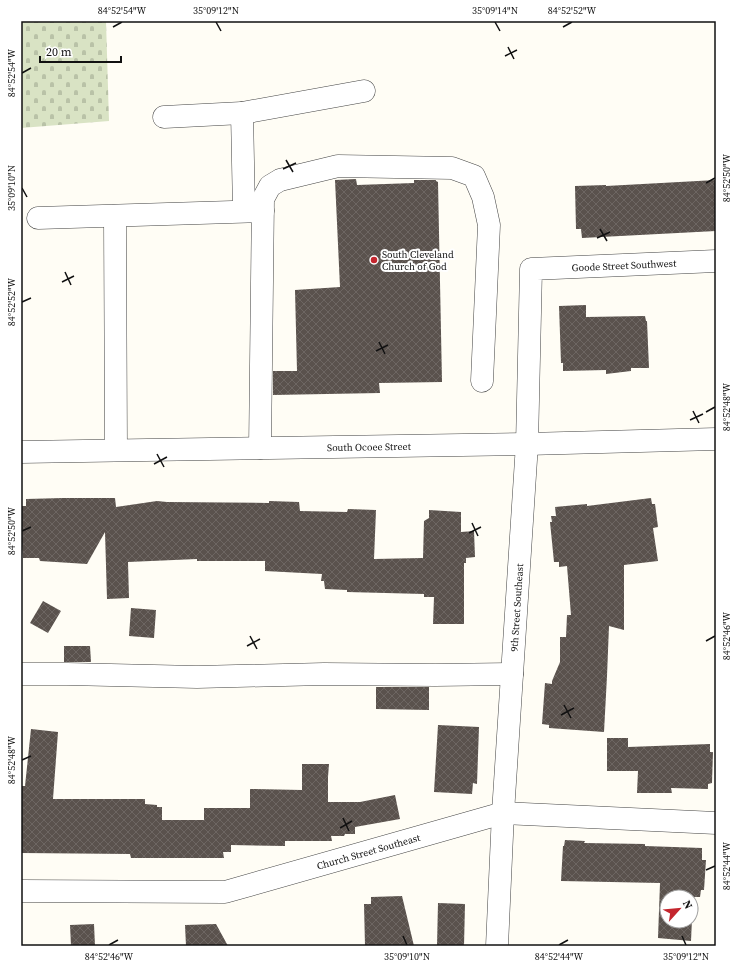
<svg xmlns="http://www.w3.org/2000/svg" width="737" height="967" viewBox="0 0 737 967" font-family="'Source Serif 4',serif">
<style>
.cemetery{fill:url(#cemetery-stones)}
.building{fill:url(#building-cross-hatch);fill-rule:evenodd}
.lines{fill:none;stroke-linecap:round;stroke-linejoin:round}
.minor-casing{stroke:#444;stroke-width:23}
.minor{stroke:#fff;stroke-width:22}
.ticks{fill:none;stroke:#111;stroke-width:1.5}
.poi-dot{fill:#c4262e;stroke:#fff;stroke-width:1.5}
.labels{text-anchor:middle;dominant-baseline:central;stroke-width:4;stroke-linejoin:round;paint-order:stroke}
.poi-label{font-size:10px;fill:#111;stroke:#fff;text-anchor:start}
.street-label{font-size:10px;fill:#111;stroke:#fff}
.neatline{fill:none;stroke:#111;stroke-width:1.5}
.ticks-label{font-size:10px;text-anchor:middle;fill:#111}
</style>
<defs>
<pattern id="cemetery-stones" width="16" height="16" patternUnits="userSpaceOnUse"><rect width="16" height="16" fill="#d9e3c4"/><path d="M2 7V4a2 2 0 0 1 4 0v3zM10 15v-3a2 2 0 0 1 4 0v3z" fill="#b9c2a7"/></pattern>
<pattern id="building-cross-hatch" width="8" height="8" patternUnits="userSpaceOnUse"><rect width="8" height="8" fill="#5a524d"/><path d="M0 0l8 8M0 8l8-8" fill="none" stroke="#6d6662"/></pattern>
</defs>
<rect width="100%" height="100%" fill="#fffdf5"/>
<path class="cemetery" d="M21,21H106L109,121L21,128Z"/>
<path class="building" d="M356,179L357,185L414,183V180H436V181L438,182L442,382L379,383L380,393L273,395V371H297L295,290L340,287L335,180Z
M716,180V231L582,238L581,229H576L575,186L606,185V186Z
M586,305V317L645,316L646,321H647L649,368H631V371L606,374V370L563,371V363H561L559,306Z
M63,498H115L116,507L157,501L167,502L269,503V501L299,502L300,511L347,512L348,509L376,510L374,559L423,558L424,521L429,518V510L461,512V532L474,531L475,557L466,558V563H464V624H433L434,597H424V594L347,592V590L325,589L324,581H321L322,574L265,571V561H197V559L128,562L129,598L107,599L105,532L87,564L40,561L39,558H23L21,529V506H26V499Z
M651,498L652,504H655L658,527L653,528L658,561L624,565V630L609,626L607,676L604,732L549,728V725L542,724L545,683L552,684V681L560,662V637H566L567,615H571L567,566L559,567V562H554L550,522H552L551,516H556L555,507L587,504V506Z
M43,601L61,611L48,633L30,623Z
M131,608L156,610L154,638L129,636Z
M64,646H90L91,662H64Z
M376,687H429V710L376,709Z
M438,725L479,727L477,784L473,783L472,794L434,792Z
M31,729L58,732L53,799H145V804L157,805V807H162V820H204V808H250V789L302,790V764H329L328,777V802H360L395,795L400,819L355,827V834H345L344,836H331L332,841H285V846L231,845V852H223L224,858H131L130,854L21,853V786H25Z
M607,738H628V747L710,744V752H713L712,783L708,784V789L671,788L672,793H637L638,771H607Z
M565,840L585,841L584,843L645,844V846L702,848V860H706L704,890H701L700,897H693L691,941L658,938L660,883L561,881L563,846H564ZM667,897H691V921H667Z
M402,896L414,946H365L364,904H371V897Z
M438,903L465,904L464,946H437Z
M94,924L95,946H71L70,925Z
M216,924L228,946H186L185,925Z"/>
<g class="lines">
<defs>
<g id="minor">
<path d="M164,117L242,113"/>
<path d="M244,211L242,113L364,91"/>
<path d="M115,216L116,450"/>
<path d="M38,218L263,211"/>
<path d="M260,448L263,199L270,186L280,180L338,166L452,168L474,176L483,197L489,225L482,381"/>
<path id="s1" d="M21,452L527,444L716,439"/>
<path d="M21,674H67L197,677L324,674L435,675L512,674"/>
<path id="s2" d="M21,891L225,892L503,813L716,823"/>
<path id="s3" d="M497,946L503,813L527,444L531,269L716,261"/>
</g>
</defs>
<use href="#minor" class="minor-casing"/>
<use href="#minor" class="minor"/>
</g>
<path class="ticks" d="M216,22L221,31M495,22L500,31M113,27L122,22M563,27L572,22M508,47L514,59M505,56L517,50M22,73L31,68M286,160L293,172M283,169L296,163M706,183L715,178M22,188L27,197M600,229L607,241M597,238L610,232M65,272L71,285M62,282L74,276M22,302L31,298M379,342L385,354M376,351L388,345M693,411L699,423M706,412L715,407M690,420L703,414M157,454L164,467M154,464L167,457M472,523L478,536M22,531L31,527M469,533L481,527M250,636L257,649M706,641L715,636M247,646L260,639M564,705L571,718M561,715L574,708M22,760L31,756M343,818L349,831M340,828L352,821M706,870L715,866M403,936L407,945M682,936L686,945M109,945L118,940M559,945L568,940"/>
<circle class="poi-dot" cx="374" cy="260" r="4"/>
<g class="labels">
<g class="poi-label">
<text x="382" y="254">South Cleveland<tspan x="382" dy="12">Church of God</tspan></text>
</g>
<g class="street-label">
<text stroke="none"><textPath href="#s3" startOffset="771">Goode Street Southwest</textPath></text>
<text stroke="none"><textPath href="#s1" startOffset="348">South Ocoee Street</textPath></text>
<text stroke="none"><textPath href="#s3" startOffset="339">9th Street Southeast</textPath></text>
<text stroke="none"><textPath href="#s2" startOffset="353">Church Street Southeast</textPath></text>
</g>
</g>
<rect width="737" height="967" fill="none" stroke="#ffffff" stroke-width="44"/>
<g transform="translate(679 909) rotate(63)"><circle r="19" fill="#ffffff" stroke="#a0a0a0"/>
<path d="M0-3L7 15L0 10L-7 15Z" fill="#c4262e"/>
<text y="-6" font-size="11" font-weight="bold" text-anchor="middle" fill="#111111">N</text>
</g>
<path d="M40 56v6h81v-6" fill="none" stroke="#111111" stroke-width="2"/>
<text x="46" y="56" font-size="12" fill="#111111" stroke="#ffffff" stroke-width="3" paint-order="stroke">20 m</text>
<rect x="22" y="22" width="693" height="923" class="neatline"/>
<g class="ticks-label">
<text x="122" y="14">84°52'54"W</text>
<text x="216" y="14">35°09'12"N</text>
<text x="495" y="14">35°09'14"N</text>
<text x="572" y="14">84°52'52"W</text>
<text transform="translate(11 73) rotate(-90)" y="4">84°52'54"W</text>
<text transform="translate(726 178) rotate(-90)" y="4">84°52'50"W</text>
<text transform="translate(11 188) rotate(-90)" y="4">35°09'10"N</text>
<text transform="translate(11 302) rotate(-90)" y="4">84°52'52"W</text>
<text transform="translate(726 407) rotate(-90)" y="4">84°52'48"W</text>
<text transform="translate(11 531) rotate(-90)" y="4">84°52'50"W</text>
<text transform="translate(726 636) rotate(-90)" y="4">84°52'46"W</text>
<text transform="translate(11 760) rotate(-90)" y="4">84°52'48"W</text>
<text transform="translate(726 866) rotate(-90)" y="4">84°52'44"W</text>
<text x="109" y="960">84°52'46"W</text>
<text x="407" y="960">35°09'10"N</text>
<text x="559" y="960">84°52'44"W</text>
<text x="686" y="960">35°09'12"N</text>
</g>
</svg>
